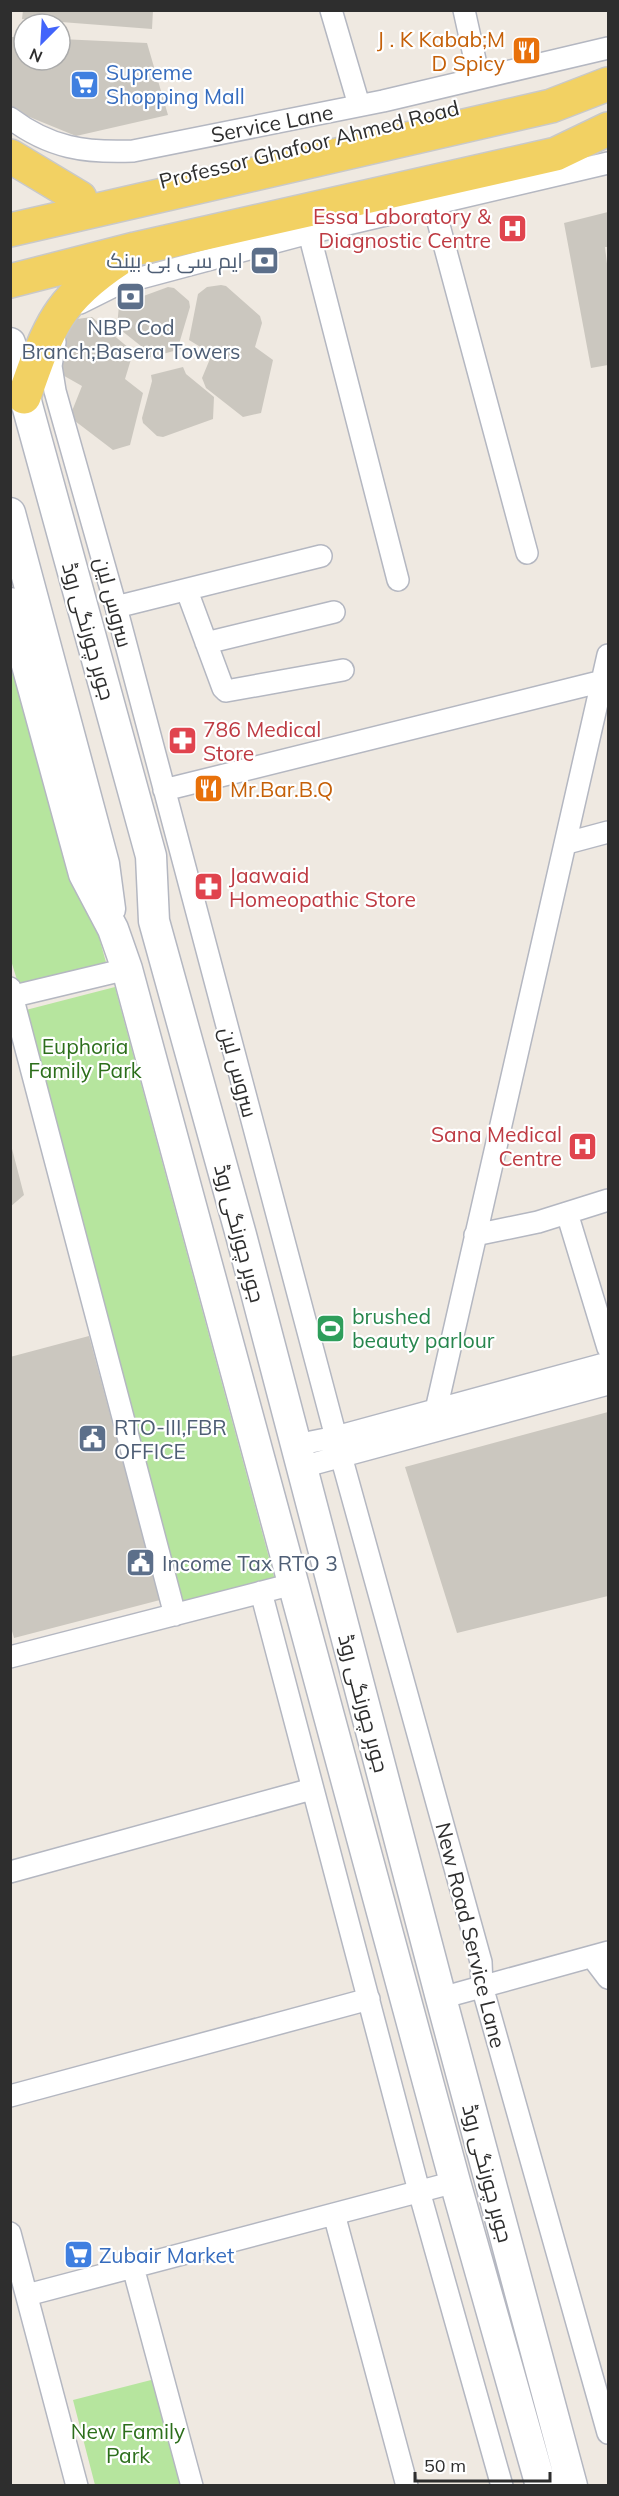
<svg xmlns="http://www.w3.org/2000/svg" width="619" height="2496" viewBox="0 0 619 2496" font-family="Mulish,Cairo,sans-serif">
<style>
.green{fill:#b6e59e}
.building{fill:#cbc7bf}
.lines{fill:none;stroke-linecap:round;stroke-linejoin:round}
.minor-casing{stroke:#b4b7c1;stroke-width:24}
.secondary-casing{stroke:#b4b7c1;stroke-width:33}
.primary-casing{stroke:#c9c9c9;stroke-width:36}
.minor{stroke:#fff;stroke-width:21}
.secondary{stroke:#fff;stroke-width:30}
.primary{stroke:#f2d163;stroke-width:33}
.labels{text-anchor:middle;dominant-baseline:central;stroke-width:4.5;stroke-linejoin:round;paint-order:stroke}
.food-label{font-size:21px;fill:#c56008;stroke:#fff;text-anchor:end}
.shop-label{font-size:21px;fill:#366cbe;stroke:#fff;text-anchor:start}
.street-label{font-size:21px;fill:#2e2e2e;stroke:#fff}
.health-label{font-size:21px;fill:#be3a42;stroke:#fff;text-anchor:end}
.service-label{font-size:21px;fill:#4e5e75;stroke:#fff;text-anchor:start}
.park-label{font-size:21px;fill:#2c6e1b;stroke:#fff}
.leisure-label{font-size:21px;fill:#27864d;stroke:#fff;text-anchor:start}
</style>
<rect width="100%" height="100%" fill="#efe9e1"/>
<path class="green" d="M10,613L107,966L20,990L10,957Z
M115,987L275,1580L183,1603L22,1011Z
M155,2379L183,2485H95L73,2400Z"/>
<path class="building" d="M23,10H153L152,29L22,19Z
M10,37H24V60H60V39L147,43L168,115L76,136L10,109Z
M608,212V247H605L608,272V365L591,368L564,223Z
M221,285L226,286L260,316L262,323L255,347L273,360L261,413L243,417L206,388L202,378L212,354L189,340L198,294L207,287Z
M168,287L174,288L189,301L190,307L179,344L181,349L148,358L146,350L117,327L119,305Z
M92,317L130,349L132,356L125,379L143,393L130,445L113,450L75,421L72,411L82,386L59,373L68,327L77,319Z
M183,367L186,374L214,397L213,419L163,437L157,436L143,423L142,418L152,381L151,375Z
M10,1141L24,1195L10,1207Z
M89,1336L160,1600L14,1638L10,1624V1357Z
M608,1412V1596L457,1633L405,1467Z"/>
<g class="lines">
<defs>
<path id="minor" d="M331,10L359,105
M464,10L479,78
M10,118C50,148 85,153 133,151L383,101L608,48
M433,203L527,553
M309,233L398,580
M80,303L118,284L309,233L608,163
M55,342L51,366L55,391L116,607L341,1456L481,1962L482,1986L608,2433
M187,591L223,688L226,691L343,670
M116,607L321,556
M206,643L334,612
M164,790L603,681
M567,843L608,832
M10,988L175,1615
M10,997L127,969
M567,1213L608,1348
M475,1235L538,1222L608,1200
M436,1410L608,655
M296,1445L336,1437L608,1363
M302,1467L608,1384
M261,1592L419,2191L502,2486
M10,1657L293,1584
M10,1872L312,1789
M592,1957L608,1978
M441,1998L608,1952
M10,2096L369,1999
M334,2214L407,2486
M10,2233L77,2486
M133,2267L192,2486
M27,2295L455,2182"/>
<path id="secondary" d="M10,343L151,856L154,921L241,1235L441,1998L572,2486
M10,513L104,864L110,909
M10,603L84,874L113,929L127,969L455,2182L541,2486"/>
<path id="primary" d="M10,156L80,198
M10,230L551,106L608,84
M10,281L135,249L556,154L608,129
M24,397C48,329 56,301 118,260"/>
</defs>
<use href="#minor" class="minor-casing"/>
<use href="#secondary" class="secondary-casing"/>
<use href="#primary" class="primary-casing"/>
<use href="#minor" class="minor"/>
<use href="#secondary" class="secondary"/>
<use href="#primary" class="primary"/>
</g>
<defs>
<symbol id="restaurant-square" viewBox="-11 -11 22 22"><rect x="-9" y="-9" width="18" height="18" rx="4" fill="#e8710a" stroke="#fff"/><path d="M-5-6h1v4h1v-4h1v4h1v-4h1v5L-1.5 .5V6h-2V.5L-5-1ZM5-6V6H3V1.5H1.5Q1.5-4 5-6Z" fill="#fff"/></symbol>
<symbol id="supermarket-square" viewBox="-11 -11 22 22"><rect x="-9" y="-9" width="18" height="18" rx="4" fill="#3f7fe0" stroke="#fff"/><path d="M-6-5.5h2.5l.6 2H6L4.5 2H-2.5L-4.4-4H-6ZM-1.5 3.2a1.3 1.3 0 1 0 .1 0ZM3 3.2a1.3 1.3 0 1 0 .1 0Z" fill="#fff"/></symbol>
<symbol id="hospital-square" viewBox="-11 -11 22 22"><rect x="-9" y="-9" width="18" height="18" rx="4" fill="#e0444e" stroke="#fff"/><path d="M-5-5h3v3.5h4V-5h3V5h-3V1.5h-4V5h-3Z" fill="#fff"/></symbol>
<symbol id="bank-square" viewBox="-11 -11 22 22"><rect x="-9" y="-9" width="18" height="18" rx="4" fill="#5c6f8a" stroke="#fff"/><path d="M-6-4H6V4H-6ZM0-2.3a2.3 2.3 0 1 0 0 4.6a2.3 2.3 0 1 0 0-4.6Z" fill="#fff"/></symbol>
<symbol id="pharmacy-square" viewBox="-11 -11 22 22"><rect x="-9" y="-9" width="18" height="18" rx="4" fill="#e0444e" stroke="#fff"/><path d="M-2-6h4v4h4v4h-4v4h-4v-4h-4v-4h4Z" fill="#fff"/></symbol>
<symbol id="stadium-square" viewBox="-11 -11 22 22"><rect x="-9" y="-9" width="18" height="18" rx="4" fill="#2e9e5b" stroke="#fff"/><path d="M0-5a6.5 5 0 1 0 0 10a6.5 5 0 1 0 0-10ZM-3.5-1.8h7v3.6h-7Z" fill="#fff"/></symbol>
<symbol id="civic-square" viewBox="-11 -11 22 22"><rect x="-9" y="-9" width="18" height="18" rx="4" fill="#5c6f8a" stroke="#fff"/><path d="M-.6-6.5H3V-4.5H.6V-3L4-1V1h2V6H-6V1h2V-1L-.6-3ZM-1.2 2.5V6h2.4V2.5Z" fill="#fff"/></symbol>
</defs>
<g fill-rule="evenodd">
<use href="#restaurant-square" x="510" y="34" width="33" height="33"/>
<use href="#supermarket-square" x="68" y="68" width="33" height="33"/>
<use href="#hospital-square" x="496" y="212" width="33" height="33"/>
<use href="#bank-square" x="248" y="244" width="33" height="33"/>
<use href="#bank-square" x="114" y="280" width="33" height="33"/>
<use href="#pharmacy-square" x="166" y="724" width="33" height="33"/>
<use href="#restaurant-square" x="192" y="772" width="33" height="33"/>
<use href="#pharmacy-square" x="192" y="870" width="33" height="33"/>
<use href="#hospital-square" x="566" y="1130" width="33" height="33"/>
<use href="#stadium-square" x="314" y="1312" width="33" height="33"/>
<use href="#civic-square" x="76" y="1422" width="33" height="33"/>
<use href="#civic-square" x="124" y="1546" width="33" height="33"/>
<use href="#supermarket-square" x="62" y="2238" width="33" height="33"/>
</g>
<g class="labels">
<g class="food-label">
<text x="505" y="39">J . K Kabab;M<tspan x="505" dy="24">D Spicy</tspan></text>
<text x="230" y="789" text-anchor="start">Mr.Bar.B.Q</text>
</g>
<g class="shop-label">
<text x="106" y="72">Supreme<tspan x="106" dy="24">Shopping Mall</tspan></text>
<text x="99" y="2255">Zubair Market</text>
</g>
<g class="street-label">
<text transform="translate(272 123) rotate(-11)">Service Lane</text>
<text transform="translate(309 144) rotate(-14)">Professor Ghafoor Ahmed Road</text>
<text transform="translate(114 602) rotate(75)">سروس لین</text>
<text transform="translate(89 631) rotate(74)">جوہر چورنگی روڈ</text>
<text transform="translate(239 1072) rotate(75)">سروس لین</text>
<text transform="translate(240 1233) rotate(75)">جوہر چورنگی روڈ</text>
<text transform="translate(364 1703) rotate(75)">جوہر چورنگی روڈ</text>
<text transform="translate(471 1935) rotate(76)">New Road Service Lane</text>
<text transform="translate(488 2173) rotate(75)">جوہر چورنگی روڈ</text>
</g>
<g class="health-label">
<text x="491" y="216">Essa Laboratory &amp;<tspan x="491" dy="24">Diagnostic Centre</tspan></text>
<text x="203" y="729" text-anchor="start">786 Medical<tspan x="203" dy="24">Store</tspan></text>
<text x="229" y="875" text-anchor="start">Jaawaid<tspan x="229" dy="24">Homeopathic Store</tspan></text>
<text x="562" y="1134">Sana Medical<tspan x="562" dy="24">Centre</tspan></text>
</g>
<g class="service-label">
<text x="243" y="260" text-anchor="end">ایم سی بی بینک</text>
<text x="131" y="327" text-anchor="middle">NBP Cod<tspan x="131" dy="24">Branch;Basera Towers</tspan></text>
<text x="114" y="1427">RTO-III,FBR<tspan x="114" dy="24">OFFICE</tspan></text>
<text x="162" y="1563">Income Tax RTO 3</text>
</g>
<g class="park-label">
<text x="85" y="1046">Euphoria<tspan x="85" dy="24">Family Park</tspan></text>
<text x="128" y="2431">New Family<tspan x="128" dy="24">Park</tspan></text>
</g>
<g class="leisure-label">
<text x="352" y="1316">brushed<tspan x="352" dy="24">beauty parlour</tspan></text>
</g>
</g>
<rect width="619" height="2496" fill="none" stroke="#2e2e2e" stroke-width="24"/>
<g transform="translate(42 42) rotate(204)"><circle r="28" fill="#ffffff" stroke="#ababab" stroke-width="1.5"/>
<path d="M0-4.5L10 22L0 15L-10 22Z" fill="#4264fb"/>
<text y="-9" font-size="16" font-weight="bold" text-anchor="middle" fill="#2e2e2e">N</text>
</g>
<path d="M415 2472v9h135v-9" fill="none" stroke="#2e2e2e" stroke-width="3"/>
<text x="424" y="2472" font-size="18" fill="#2e2e2e" stroke="#ffffff" stroke-width="4.5" paint-order="stroke">50 m</text>
</svg>
